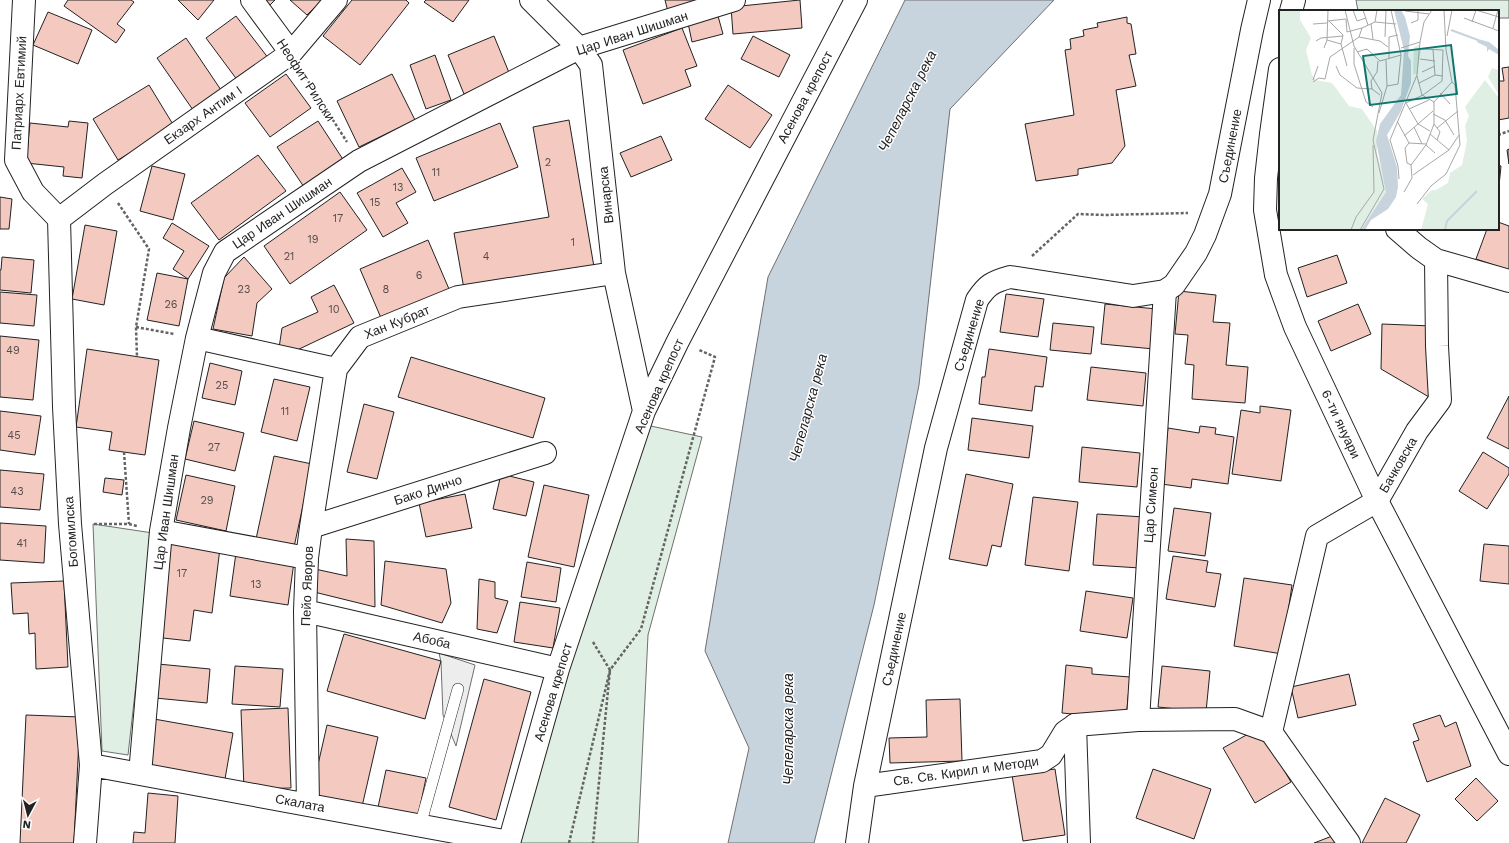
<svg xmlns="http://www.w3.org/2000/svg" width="1509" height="843" viewBox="0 0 1509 843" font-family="'Work Sans',sans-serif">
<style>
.green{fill:#e0efe3;stroke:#6f6f6f}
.parking{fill:#ededed;stroke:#6f6f6f}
.water{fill:#c7d3dd;stroke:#6f6f6f}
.building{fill:#f3c9c0;stroke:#222}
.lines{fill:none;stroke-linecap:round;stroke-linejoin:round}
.service-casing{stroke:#222;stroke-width:12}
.minor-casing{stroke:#222;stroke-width:24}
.tertiary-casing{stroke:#222;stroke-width:24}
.secondary-casing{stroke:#222;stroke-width:24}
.path{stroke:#646464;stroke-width:2.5;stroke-dasharray:3 2;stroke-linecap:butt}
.service{stroke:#fff;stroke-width:11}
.minor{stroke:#fff;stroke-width:22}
.tertiary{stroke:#fff;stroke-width:22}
.secondary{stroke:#fff;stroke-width:22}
.labels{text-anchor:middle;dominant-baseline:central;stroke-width:3;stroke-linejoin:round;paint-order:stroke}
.number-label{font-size:11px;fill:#564c4a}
.street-label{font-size:13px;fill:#222;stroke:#fff}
.water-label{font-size:14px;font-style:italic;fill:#222;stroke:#fff}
.inset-river{fill:none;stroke:#c7d3dd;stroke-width:2}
.inset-road{fill:none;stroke:#a7a7a7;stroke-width:1}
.view{fill:#0f766e;fill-opacity:0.15;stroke:#0f766e;stroke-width:2}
.inset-edge{fill:none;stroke:#222;stroke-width:2}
</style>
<rect width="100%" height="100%" fill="#fff"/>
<path class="green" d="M1356,0H1509V18H1498V11H1358Z
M646,425L702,437L648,635L638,843H519L567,674Z
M93,524L153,533L128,755L102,751Z"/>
<path class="parking" d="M439,653L475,665L456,746L443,715L441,662Z"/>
<path class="water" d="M905,0H1054L950,109L919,385L874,605L814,843H728L749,748L705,651L768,277Z"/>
<path class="building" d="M68,0H131L134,2L117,24L125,30L116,43L64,6Z
M178,0H214L198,20Z
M265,0H275L270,5Z
M290,0H322L307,15Z
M352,0H406L409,3L360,65L323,36Z
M426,0H469L453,22L424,2Z
M665,0H710L668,12Z
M800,0L802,28L733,34L731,7Z
M48,12L92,30L78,64L33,45Z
M236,16L269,59L238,81L206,38Z
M718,16L723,34L692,42L688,23Z
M1127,17V23L1131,24L1136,54L1129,55L1136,86L1116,90L1125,146L1112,163L1078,169V175L1036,181L1025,124L1074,115L1065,50L1071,49L1070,39L1084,36L1083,30L1098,27L1097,23Z
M682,28L697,66L685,70L691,86L643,104L623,50Z
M494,36L510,75L464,94L448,55Z
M753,36L790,55L779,77L741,59Z
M186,38L221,90L193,110L157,58Z
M435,55L451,100L426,109L410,65Z
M1509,67V118L1498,120V81H1504L1502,68Z
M286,74L311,108L270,137L245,103Z
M392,74L415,120L359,147L337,101Z
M149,85L174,126L118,160L93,119Z
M728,85L772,115L750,148L705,119Z
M569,120L594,267L464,289L454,233L549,217L533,127Z
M69,121L88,123L82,178L63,176L64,167L26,163L30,123L68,127Z
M318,121L344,161L304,187L277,147Z
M500,123L518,167L434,201L416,158Z
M661,136L672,160L631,177L620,153Z
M1509,149V164L1507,150Z
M258,155L286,191L219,240L191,203Z
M1498,165L1501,166L1499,186H1498Z
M152,166L185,174L173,220L140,211Z
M402,168L416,192L396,203L408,223L383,237L357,193Z
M340,192L367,230L290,284L264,246Z
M0,197L12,199L9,229H0Z
M1498,222L1509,226V270L1476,259L1487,229H1498Z
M172,223L209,246L188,279L173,269L184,251L163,238Z
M85,225L117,231L104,305L72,299Z
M428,240L449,289L381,318L360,269Z
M1337,255L1347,283L1307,297L1298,268Z
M2,257L34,260L31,293L0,290V270H1Z
M244,257L272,289L257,303L252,336L213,329L224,278Z
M157,273L188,279L179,326L147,320Z
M334,285L354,323L295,351L279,348L282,328L318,312L311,297Z
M1179,291L1216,295L1213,322L1230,323L1226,365L1248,367L1245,403L1192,399L1194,365L1185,364L1188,335L1175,334Z
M0,292L37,295L34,326L0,323Z
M1006,294L1044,299L1038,337L1000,332Z
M1105,304L1157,309L1154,349L1101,344Z
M1358,304L1371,334L1331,351L1318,321Z
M1053,323L1094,327L1091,354L1050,350Z
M1382,324L1432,326L1429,397L1381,369Z
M0,336L39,340L33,400L0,397Z
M87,349L159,360L145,455L109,450L112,432L76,427Z
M989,349L1047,357L1043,387L1035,386L1032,411L979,404L982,377H985Z
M411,357L545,398L533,438L398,397Z
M210,363L242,371L235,405L202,398Z
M1091,367L1146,373L1143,406L1087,400Z
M274,379L310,387L297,441L261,432Z
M1509,396V449L1487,438Z
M364,404L394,412L377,479L347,472Z
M1260,406L1291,410L1281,481L1232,474L1241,410L1260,413Z
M0,411L41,416L35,455L0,450Z
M972,418L1033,426L1029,458L968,450Z
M194,421L244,433L235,471L185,459Z
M1200,426L1216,428L1215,434L1234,437L1228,484L1192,479L1191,488L1161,484L1168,428L1199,433Z
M1082,447L1140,453L1137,487L1079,482Z
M1483,452L1509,468V474L1487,509L1459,491Z
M274,456L312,464L294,547L256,539Z
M0,470L44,474L40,510L0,507Z
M501,474L534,482L526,516L493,509Z
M966,474L1013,484L1001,547L992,545L987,566L949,559Z
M186,475L235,486L226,531L176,520Z
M105,478L124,480L122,495L103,492Z
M544,485L589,495L574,567L528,557Z
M465,494L472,528L426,537L419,503Z
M1033,497L1078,502L1069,571L1025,565Z
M1174,508L1211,513L1205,556L1168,551Z
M1097,514L1144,517L1140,568L1093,565Z
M0,523L46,526L44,563L0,560Z
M346,539L374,541L375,607L310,591L315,569L347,576Z
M167,541L220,548L212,613L194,610L190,641L154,637Z
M1484,544L1509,546V584L1480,581Z
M236,553L294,562L288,605L230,596Z
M1173,556L1208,561L1206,572L1221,574L1215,607L1166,599Z
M385,561L446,569L451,603L442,623L381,605Z
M527,562L561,568L556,602L521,597Z
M1244,578L1292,585L1282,654L1234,646Z
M479,579L495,582V598L508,601L497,633L477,629Z
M64,581L68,667L36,669L35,633L29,634L28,613L13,614L11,583Z
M1086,591L1133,598L1127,638L1080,631Z
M520,602L560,608L553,648L514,642Z
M344,634L441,661L425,719L327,691Z
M158,664L210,669L207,703L155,698Z
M1066,665L1092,668V674L1130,677L1126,719L1062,713Z
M235,666L283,669L280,707L232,704Z
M1162,666L1210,671L1206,712L1158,707Z
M1349,674L1356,705L1298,718L1291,687Z
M484,679L531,692L496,820L449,807Z
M960,699L962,761L890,763L889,738L927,737L926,700Z
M288,708L291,788L244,789L241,710Z
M26,715L80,717L74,843H20Z
M1440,715L1445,727L1456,722L1471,766L1427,782L1413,742L1419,740L1413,724Z
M154,719L233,733L225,779L146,765Z
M327,725L378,737L361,811L310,800Z
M1259,728L1291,782L1255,803L1223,748Z
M1055,769L1065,835L1023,841L1012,775Z
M1153,769L1211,789L1194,839L1136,818Z
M386,770L426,778L417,821L377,812Z
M1476,778L1498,801L1477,821L1455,799Z
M148,793L178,796L175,843H133L134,832L145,833Z
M1385,798L1420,815L1406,843H1362Z
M1340,833L1344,843H1314Z"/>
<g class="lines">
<defs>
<path id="service" d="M420,826L458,689"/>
<path id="minor" d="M24,0L16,160L33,192L59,219
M252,0L291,53
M531,0L579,48L591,65L614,273L644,411
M59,219L64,407L70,524L91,765L85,843
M59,219L105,184L291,53L336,0
M1397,229L1419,248L1436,260L1509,281
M197,338L336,369L360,337L458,297L614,273
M311,527L545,453
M161,531L307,558
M305,611L558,669
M1138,720L1165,291
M1075,725L1079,843
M1271,732L1317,536L1377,501L1417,431L1440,400L1437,346L1436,260
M91,765L509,842
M140,774L161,531L179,428L197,338L214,273L225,252L359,161L579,48L734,0
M308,805L305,611L307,558L311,527L336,369
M509,843L558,669L644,411L678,341L856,0"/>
<path id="tertiary" d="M865,786L1042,761L1051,755L1065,732L1075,725L1138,720L1235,719L1271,732L1349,843
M857,843L865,786L936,448L977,300C987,285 992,282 1010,277L1133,296L1165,291L1174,285L1196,253L1205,235L1220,194L1252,30L1259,0"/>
<path id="secondary" d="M1291,11L1294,0
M1280,69L1271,134L1266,178L1265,210L1276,275L1295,327L1377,501L1509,754"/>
</defs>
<use href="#service" class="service-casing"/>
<use href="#minor" class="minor-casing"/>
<use href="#tertiary" class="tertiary-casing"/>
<use href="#secondary" class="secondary-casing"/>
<path class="path" d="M303,73L347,142
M1498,135L1509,131
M118,203L149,249L136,327L137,357
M1032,256L1078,214L1104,215L1188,213
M136,327L174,334
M124,452L129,524
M94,524H129L137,526
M593,642L610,670L641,629L715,357L699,350
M569,843L610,670L593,843"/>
<use href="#service" class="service"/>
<use href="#minor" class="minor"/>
<use href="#tertiary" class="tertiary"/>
<use href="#secondary" class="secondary"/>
</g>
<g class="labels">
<g class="number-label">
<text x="548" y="162">2</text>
<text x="436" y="172">11</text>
<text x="398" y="187">13</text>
<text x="375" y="202">15</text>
<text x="338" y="218">17</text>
<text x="313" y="239">19</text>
<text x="573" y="242">1</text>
<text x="289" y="256">21</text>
<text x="486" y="256">4</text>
<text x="419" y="275">6</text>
<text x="244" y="289">23</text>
<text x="386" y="289">8</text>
<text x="171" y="304">26</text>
<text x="334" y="309">10</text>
<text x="13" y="350">49</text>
<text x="222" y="385">25</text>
<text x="285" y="411">11</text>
<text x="14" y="435">45</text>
<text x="214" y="447">27</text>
<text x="17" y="491">43</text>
<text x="207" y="500">29</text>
<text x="22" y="543">41</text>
<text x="182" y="573">17</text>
<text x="256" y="584">13</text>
</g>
<g class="street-label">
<text transform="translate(632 33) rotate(-18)">Цар Иван Шишман</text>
<text transform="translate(306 80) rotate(57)">Неофит Рилски</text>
<text transform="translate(19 93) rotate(-87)">Патриарх Евтимий</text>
<text transform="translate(805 97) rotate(-62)">Асенова крепост</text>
<text transform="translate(203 115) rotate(-35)">Екзарх Антим I</text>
<text transform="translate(1230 146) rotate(-79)">Съединение</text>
<text transform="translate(606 195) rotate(-96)">Винарска</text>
<text transform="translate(282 213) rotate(-34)">Цар Иван Шишман</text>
<text transform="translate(397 322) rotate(-22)">Хан Кубрат</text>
<text transform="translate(969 335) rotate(-73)">Съединение</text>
<text transform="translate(659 386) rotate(-66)">Асенова крепост</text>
<text transform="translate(1341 424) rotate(65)">6-ти януари</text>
<text transform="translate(1398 465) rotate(-60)">Бачковска</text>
<text transform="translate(428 490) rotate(-18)">Бако Динчо</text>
<text transform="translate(1151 505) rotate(-86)">Цар Симеон</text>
<text transform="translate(166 512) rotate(-82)">Цар Иван Шишман</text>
<text transform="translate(71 532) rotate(-94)">Богомилска</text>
<text transform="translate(307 586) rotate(-88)">Пейо Яворов</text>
<text transform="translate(432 640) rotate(13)">Абоба</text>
<text transform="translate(894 649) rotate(-78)">Съединение</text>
<text transform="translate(553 692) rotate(-73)">Асенова крепост</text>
<text transform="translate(966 771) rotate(-8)">Св. Св. Кирил и Методи</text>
<text transform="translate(300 803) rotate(11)">Скалата</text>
</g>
<g class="water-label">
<text transform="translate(907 101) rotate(-63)">Чепеларска река</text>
<text transform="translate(808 408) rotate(-75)">Чепеларска река</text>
<text transform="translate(788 729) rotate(-90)">Чепеларска река</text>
</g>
</g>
<g transform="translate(1279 10)">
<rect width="220" height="220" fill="#fff"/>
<path d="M0,0H21V10L32,28L27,40L33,65L37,70L53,73L70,96L83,99L98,121V144L106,170L107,182L82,220H0ZM140,35L142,39L138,64H134L135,37ZM213,58L220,60V85L209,67ZM206,70L220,88V220H142L149,194L143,189L153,180H157L169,173L171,163L183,155L188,131L186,116L190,106L186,97Z" fill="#e0efe3"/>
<path d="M115,0H122L126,7L131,26L129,46L132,51V73L122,101L108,125L118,157L119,177L117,187L109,199L92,210L86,220H82L107,182L97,131L101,114L122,85L125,40ZM199,29L210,32L220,40V45L210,39L208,42V37L198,32Z" fill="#c7d3dd"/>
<path class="inset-river" d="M172,20L199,30M166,220L168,211L198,181"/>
<path class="inset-road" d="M66,0L75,36L103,83L94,130L105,179L81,220M74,0L78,11L87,8M84,0L89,15M197,0L220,7M126,1L150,4M185,8L220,21M48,11L67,9L68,22L83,18M50,11L64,25L62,34M96,12L98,0M193,12L197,0M132,13L139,10V1M34,14L48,13M92,14L94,29M214,18L219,0M168,26L173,0M80,27L83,18L96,12L117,14M106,27L107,0M48,30L62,34L68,56M37,31L42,28L64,26M45,38L48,30L49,0M75,38V54L87,92L94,97M122,38L141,32L145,12L153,0M143,39L164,40M154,40L156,65M78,42L88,39L101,51L122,45M110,49V27L119,25M141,49L156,51M57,56L61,65L78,78L93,79L101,85M143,62L156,56M138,66L143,85L155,92M34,70L39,56M34,72L40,68L46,69L51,47L80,27L101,31L109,37M140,73L156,65L164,66M108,76L119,74L122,45L112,0M93,79L92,71L98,62L99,51M161,83L171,94M130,99L150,90M100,103L108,76L107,50M154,104L166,110L175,125M118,111L130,133L147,134M155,114L161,122L158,130M135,117L143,134M158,118L179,101M151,121L139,114L127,93L144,85L163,71L164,40M151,124L170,140M125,126L154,101M130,133L126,138L128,153L132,155M147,135L156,143M134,165L170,140L180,125M120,169L119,156L111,130L138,65L141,32M125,182L133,168L132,155L147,135L155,114V92L173,72M138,194L152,176L167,164L181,135L176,75L173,72L167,40L165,0M72,220L77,207L95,182L94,135"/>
<path class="view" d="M172,35L178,84L91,95L84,46Z"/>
<rect width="220" height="220" class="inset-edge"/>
</g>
<g transform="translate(28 815) rotate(187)" stroke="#ffffff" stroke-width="3" paint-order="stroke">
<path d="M0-3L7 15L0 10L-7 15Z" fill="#222222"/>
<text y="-6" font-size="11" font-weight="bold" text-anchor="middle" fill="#222222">N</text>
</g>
</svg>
